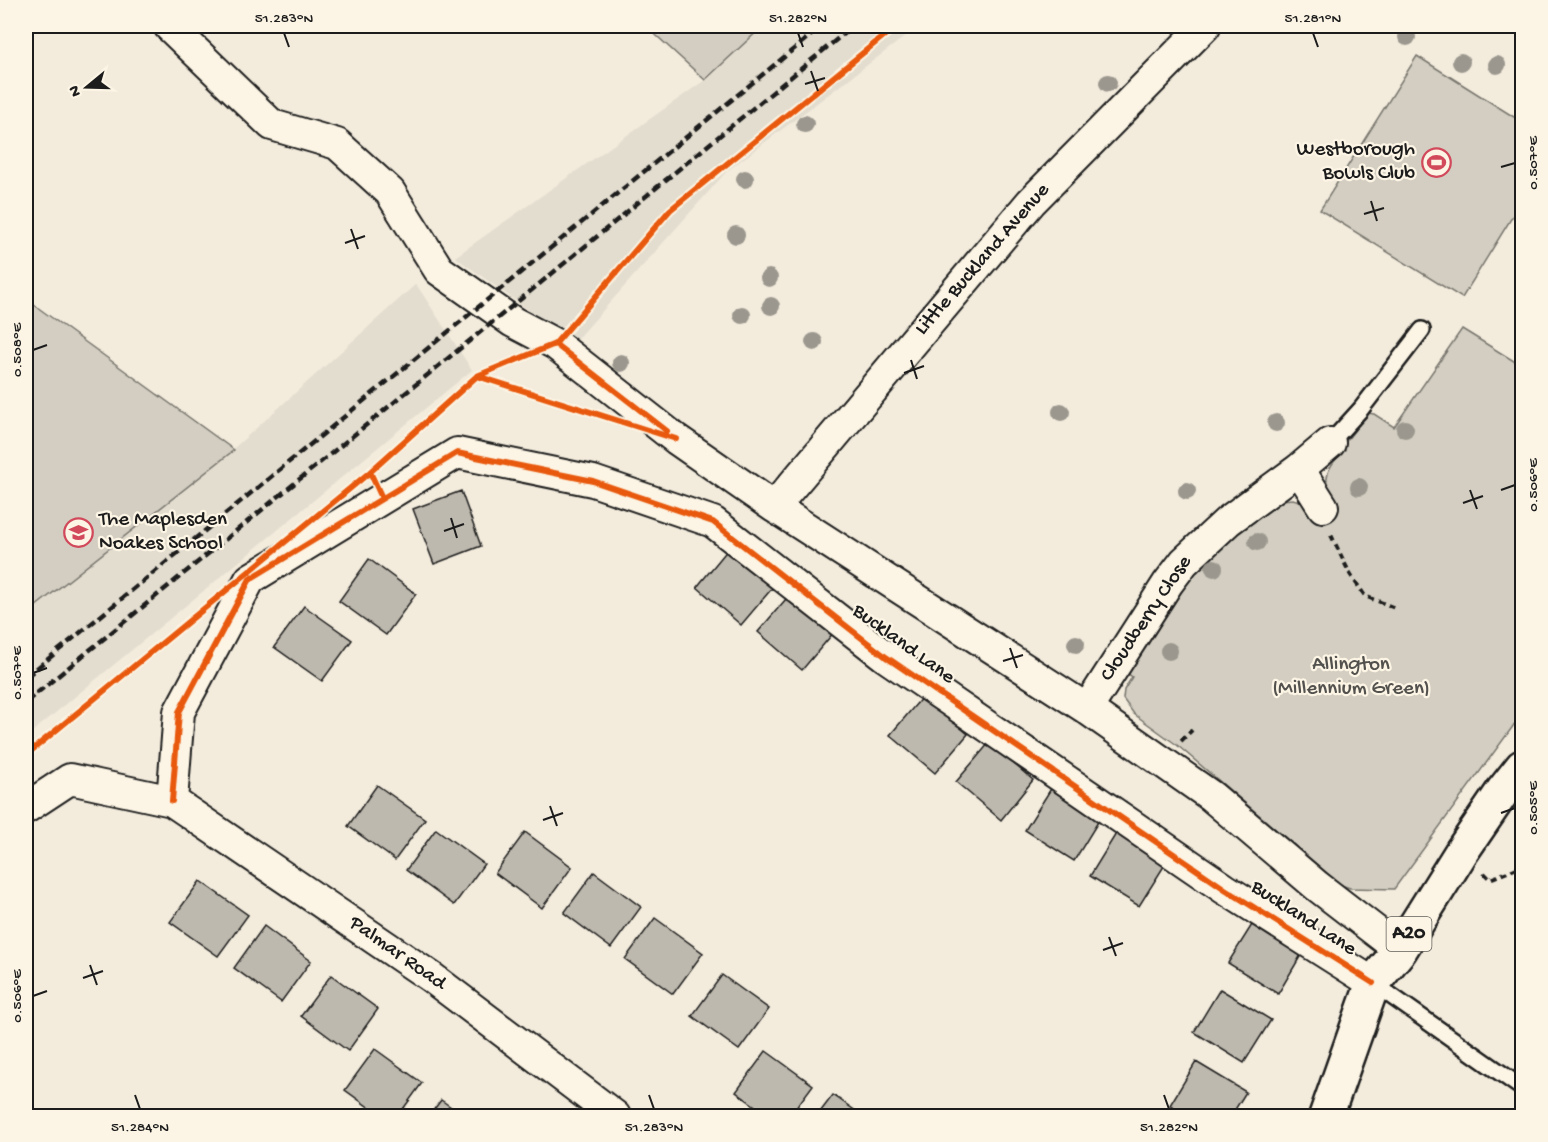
<svg xmlns="http://www.w3.org/2000/svg" width="1548" height="1142" viewBox="0 0 1548 1142" font-family="'Gochi Hand',sans-serif">
<style>
.built{fill:#e3ddcf}
.green{fill:#d3cec1;stroke:#78756e;stroke-width:1.5}
.building{fill:#beb9ae;stroke:#1c1c1c;stroke-width:1.5}
.lines{fill:none;stroke-linecap:round;stroke-linejoin:round}
.lane-casing{stroke:#1c1c1c;stroke-width:20}
.street-casing{stroke:#1c1c1c;stroke-width:34}
.primary-casing{stroke:#1c1c1c;stroke-width:38}
.path{stroke:#1c1c1c;stroke-width:4;stroke-dasharray:6 4.5;stroke-linecap:butt}
.lane{stroke:#fcf5e5;stroke-width:15}
.street{stroke:#fcf5e5;stroke-width:30}
.primary{stroke:#fcf5e5;stroke-width:33}
.rail{stroke:#1c1c1c;stroke-width:4.5;stroke-dasharray:9 4.5;stroke-linecap:butt}
.cycleway-casing{stroke:#fcf5e5;stroke-width:10}
.cycleway{stroke:#e8590c;stroke-width:6}
.tree{fill:#9b978e}
.ticks{fill:none;stroke:#1c1c1c;stroke-width:2}
.labels{text-anchor:middle;dominant-baseline:central;stroke-width:4.5;stroke-linejoin:round;paint-order:stroke}
.shield{fill:#fcf5e5;stroke:#5f5d58;stroke-width:1.5}
.shield-label{font-size:20px;font-weight:bold;fill:#1c1c1c}
.poi-label{font-size:21px;fill:#1c1c1c;stroke:#fcf5e5;text-anchor:end}
.street-label{font-size:21px;fill:#1c1c1c;stroke:#fcf5e5}
.park-label{font-size:21px;fill:#53514e;stroke:#fcf5e5}
.neatline{fill:none;stroke:#1c1c1c;stroke-width:2}
.ticks-label{font-size:15px;text-anchor:middle;fill:#1c1c1c}
</style>
<rect width="100%" height="100%" fill="#f3ecdd"/>
<filter id="ink" filterUnits="userSpaceOnUse"><feTurbulence type="fractalNoise" baseFrequency=".0167" numOctaves="2"/><feDisplacementMap in="SourceGraphic" scale="12" xChannelSelector="R" yChannelSelector="G"/><feConvolveMatrix kernelMatrix="1 2 1 2 8 2 1 2 1" color-interpolation-filters="sRGB"/></filter>
<g filter="url(#ink)">
<path class="built" d="M646,26H919L727,171L574,343L455,257L705,80Z
M416,284L472,370L26,737V299L233,449Z"/>
<path class="green" d="M646,26H763L705,80Z
M1417,56L1522,122V201L1462,298L1320,210Z
M26,299L234,450L26,614Z
M1462,329L1522,366V714L1394,889L1350,888L1341,885L1177,745L1134,714L1123,699L1124,690L1132,677L1125,671L1198,563L1281,500L1293,499L1302,502L1328,493C1325,478 1327,469 1337,458L1333,453L1347,440L1368,413L1374,414L1394,427Z"/>
<path class="building" d="M461,491L481,546L434,564L413,509Z
M729,548L774,586L741,625L697,587Z
M369,559L416,594L386,635L339,601Z
M791,593L835,631L802,670L758,632Z
M304,606L352,640L322,681L274,647Z
M923,696L968,734L935,773L890,735Z
M989,743L1033,780L1001,820L956,782Z
M377,785L425,819L395,860L348,826Z
M1052,787L1101,817L1074,861L1025,830Z
M436,829L484,864L454,905L406,870Z
M525,832L572,867L542,908L495,873Z
M1117,832L1166,863L1139,906L1090,876Z
M594,872L641,907L611,948L564,913Z
M200,881L248,915L218,956L170,922Z
M655,918L703,953L673,994L625,959Z
M1255,920L1304,950L1278,994L1228,963Z
M264,926L311,961L281,1002L234,968Z
M331,975L378,1009L348,1051L301,1016Z
M722,975L769,1009L739,1050L692,1016Z
M1220,989L1271,1020L1244,1063L1194,1032Z
M375,1049L422,1083L398,1116H381L345,1090Z
M766,1051L813,1085L790,1116H769L736,1092Z
M1196,1062L1246,1092L1231,1116H1189L1170,1105Z
M833,1095L863,1116H817Z
M441,1100L464,1116H429Z"/>
<g class="lines">
<defs>
<path id="lane" d="M1330,443L1361,409L1422,330
M1373,983L1522,1088"/>
<path id="street" d="M169,26L272,125L337,144L390,192L439,270L513,322L555,344L676,439L774,507L1087,709L1211,796L1317,886L1400,950
M1299,469L1323,507
M774,507L1031,202L1205,26
M1087,709L1168,583L1184,562L1228,521L1299,469L1330,443
M172,801L179,712L250,579L457,453L593,481L713,522L886,657L1225,889L1373,983
M26,808L70,779L172,801L431,977L615,1116"/>
<path id="primary" d="M1326,1116L1373,983L1400,950L1462,851L1503,791L1522,767"/>
</defs>
<use href="#lane" class="lane-casing"/>
<use href="#street" class="street-casing"/>
<use href="#primary" class="primary-casing"/>
<path class="path" d="M477,376L518,359
M1331,535L1350,574L1365,596L1395,608
M1181,741L1192,730
M1484,873L1490,879L1522,866"/>
<use href="#lane" class="lane"/>
<use href="#street" class="street"/>
<use href="#primary" class="primary"/>
<path class="rail" d="M26,677L822,26
M26,702L527,294L853,26"/>
<defs>
<path id="cycleway" d="M555,344L667,431
M477,376L676,439
M382,498L370,472L477,376L555,344L670,210L896,26
M26,755L370,472
M172,801L179,712L250,579L457,453L593,481L713,522L886,657L1225,889L1373,983"/>
</defs>
<use href="#cycleway" class="cycleway-casing"/>
<use href="#cycleway" class="cycleway"/>
</g>
<g class="tree">
<circle cx="1407" cy="37" r="9"/>
<circle cx="1461" cy="62" r="9"/>
<circle cx="1497" cy="65" r="9"/>
<circle cx="1108" cy="83" r="9"/>
<circle cx="805" cy="124" r="9"/>
<circle cx="745" cy="179" r="9"/>
<circle cx="736" cy="235" r="9"/>
<circle cx="769" cy="278" r="9"/>
<circle cx="771" cy="306" r="9"/>
<circle cx="742" cy="315" r="9"/>
<circle cx="814" cy="342" r="9"/>
<circle cx="621" cy="363" r="9"/>
<circle cx="1061" cy="412" r="9"/>
<circle cx="1276" cy="423" r="9"/>
<circle cx="1405" cy="429" r="9"/>
<circle cx="1359" cy="487" r="9"/>
<circle cx="1187" cy="491" r="9"/>
<circle cx="1257" cy="542" r="9"/>
<circle cx="1214" cy="568" r="9"/>
<circle cx="1076" cy="644" r="9"/>
<circle cx="1169" cy="651" r="9"/>
</g>
</g>
<path class="ticks" d="M284,33L289,47M798,33L803,47M1313,33L1318,47M811,71L818,91M805,84L825,78M1501,167L1515,163M1371,201L1377,221M1364,214L1384,208M351,229L358,249M345,243L365,236M33,350L47,345M911,360L917,379M904,373L924,366M1470,490L1477,509M1501,490L1515,485M1463,503L1483,496M451,518L457,538M444,531L464,524M1010,648L1017,668M1003,661L1023,655M33,673L47,668M550,806L557,826M1501,813L1515,808M543,820L563,813M1109,937L1116,956M1103,950L1123,943M90,965L97,985M83,978L103,971M33,996L47,991M135,1095L140,1109M649,1095L654,1109M1164,1095L1169,1109"/>
<defs>
<symbol id="stadium-ring" viewBox="-11 -11 22 22"><circle r="9.5" fill="#fcf5e5" stroke="#d1495b" stroke-width="1.5"/><path d="M0-5a6.5 5 0 1 0 0 10a6.5 5 0 1 0 0-10ZM-3.5-1.8h7v3.6h-7Z" fill="#d1495b"/></symbol>
<symbol id="school-ring" viewBox="-11 -11 22 22"><circle r="9.5" fill="#fcf5e5" stroke="#d1495b" stroke-width="1.5"/><path d="M0-5L7-2L0 1L-7-2ZM-4 1L0 2.5L4 1V4Q0 6-4 4Z" fill="#d1495b"/></symbol>
</defs>
<g fill-rule="evenodd">
<use href="#stadium-ring" x="1420" y="146" width="33" height="33"/>
<use href="#school-ring" x="62" y="516" width="33" height="33"/>
</g>
<g class="labels">
<rect class="shield" x="1386.5" y="917" width="45" height="34" rx="4.5"/>
<g class="shield-label">
<text x="1409" y="934">A20</text>
</g>
<g class="poi-label">
<text x="1415" y="150">Westborough<tspan x="1415" dy="24">Bowls Club</tspan></text>
<text x="99" y="520" text-anchor="start">The Maplesden<tspan x="99" dy="24">Noakes School</tspan></text>
</g>
<g class="street-label">
<text transform="translate(983 260) rotate(-49)">Little Buckland Avenue</text>
<text transform="translate(1147 619) rotate(-56)">Cloudberry Close</text>
<text transform="translate(903 645) rotate(36)">Buckland Lane</text>
<text transform="translate(1303 919) rotate(33)">Buckland Lane</text>
<text transform="translate(397 954) rotate(35)">Palmar Road</text>
</g>
<g class="park-label">
<text x="1351" y="665">Allington<tspan x="1351" dy="24">(Millennium Green)</tspan></text>
</g>
</g>
<rect width="1548" height="1142" fill="none" stroke="#fcf5e5" stroke-width="66"/>
<g transform="translate(87 87) rotate(251)" stroke="#fcf5e5" stroke-width="4.5" paint-order="stroke">
<path d="M0-4.5L10 22L0 15L-10 22Z" fill="#1c1c1c"/>
<text y="-9" font-size="16" font-weight="bold" text-anchor="middle" fill="#1c1c1c">N</text>
</g>
<rect x="33" y="33" width="1482" height="1076" class="neatline"/>
<g class="ticks-label">
<text x="284" y="22">51.283°N</text>
<text x="798" y="22">51.282°N</text>
<text x="1313" y="22">51.281°N</text>
<text transform="translate(1532 163) rotate(-90)" y="5">0.507°E</text>
<text transform="translate(16 350) rotate(-90)" y="5">0.508°E</text>
<text transform="translate(1532 485) rotate(-90)" y="5">0.506°E</text>
<text transform="translate(16 673) rotate(-90)" y="5">0.507°E</text>
<text transform="translate(1532 808) rotate(-90)" y="5">0.505°E</text>
<text transform="translate(16 996) rotate(-90)" y="5">0.506°E</text>
<text x="140" y="1131">51.284°N</text>
<text x="654" y="1131">51.283°N</text>
<text x="1169" y="1131">51.282°N</text>
</g>
</svg>
